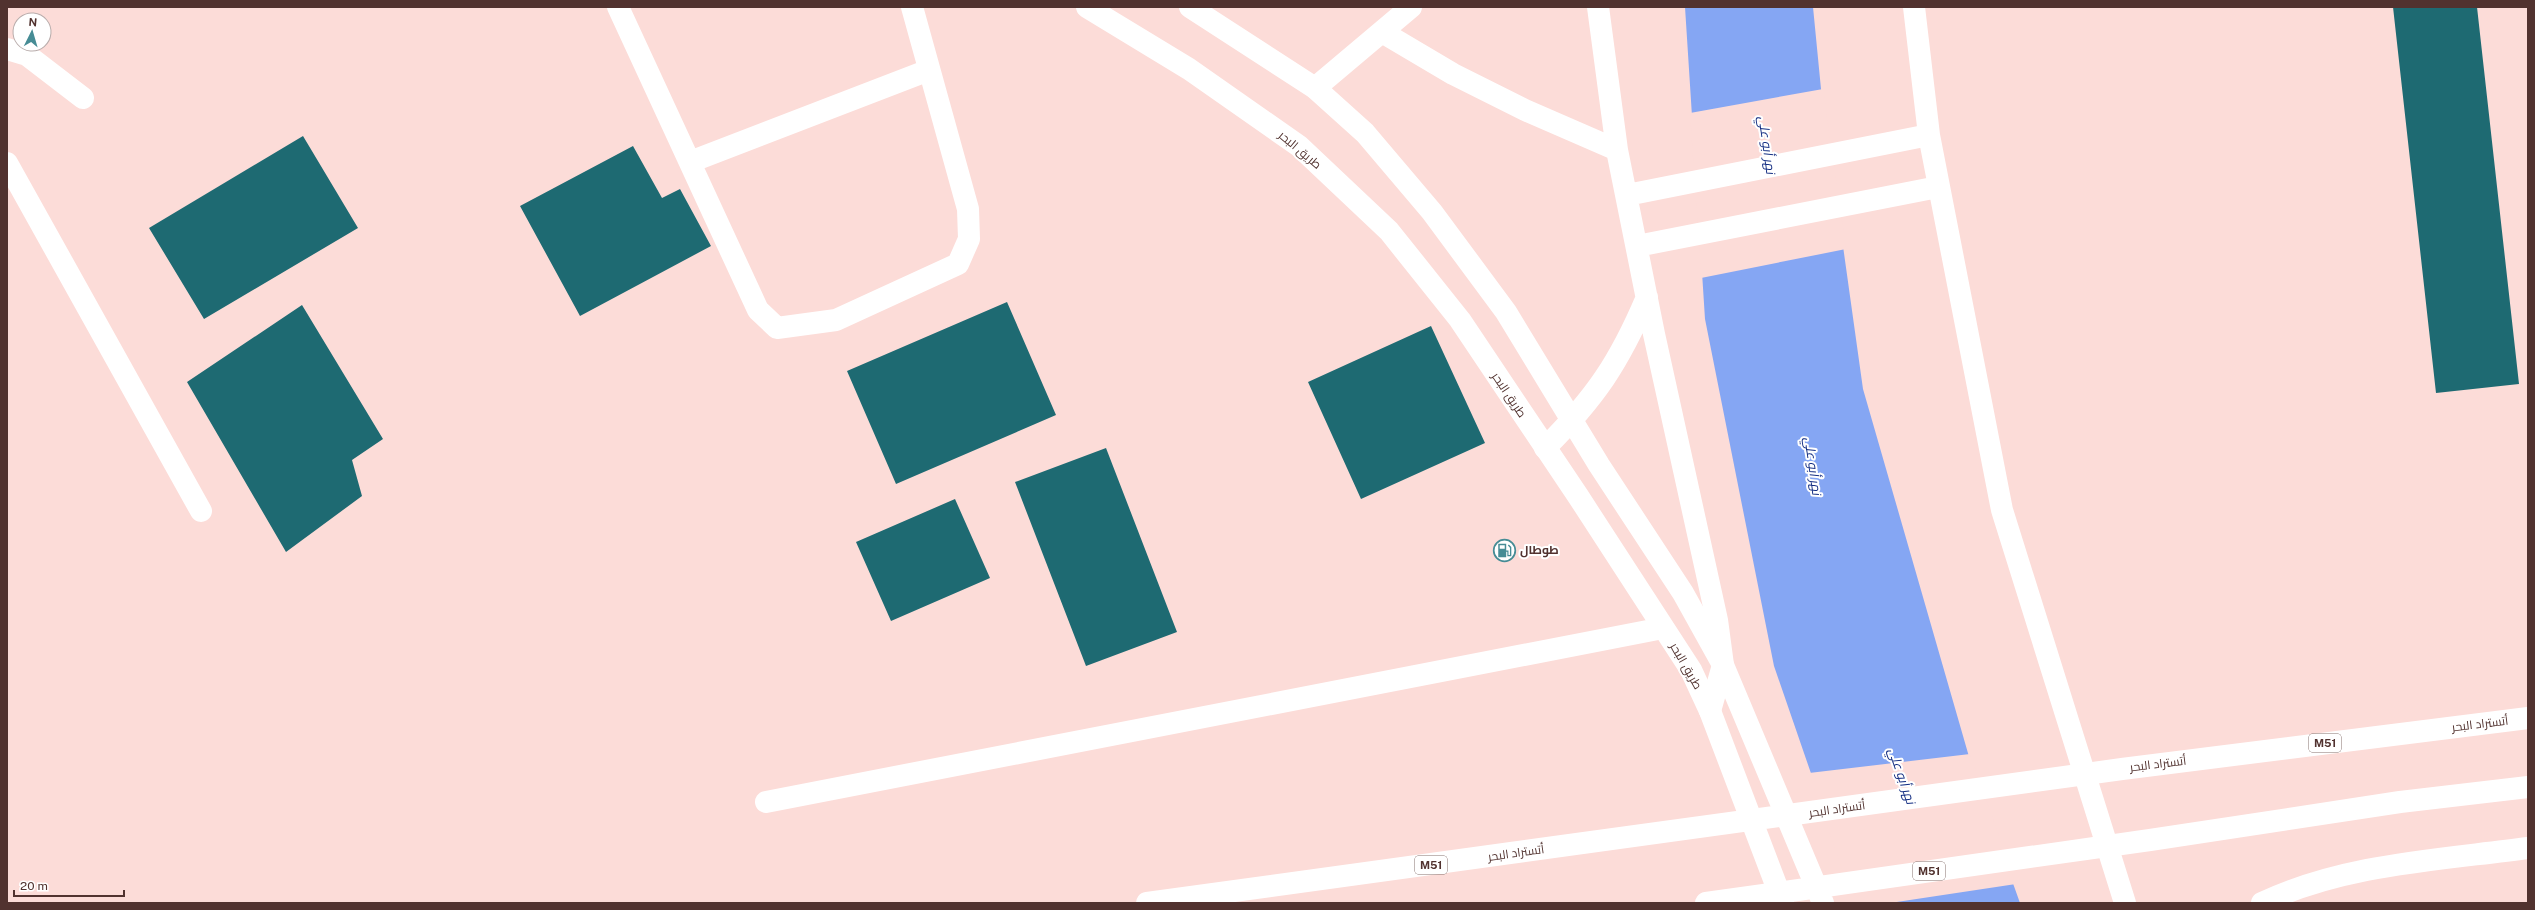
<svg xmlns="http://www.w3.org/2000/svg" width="2535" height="910" viewBox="0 0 2535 910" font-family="'Public Sans',Cairo,sans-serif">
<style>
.water{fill:#85a6f3}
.pier{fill:#fcdcd8}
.building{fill:#1e6a72}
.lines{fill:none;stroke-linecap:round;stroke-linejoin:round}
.minor{stroke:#fff;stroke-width:22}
.highway{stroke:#fff;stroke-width:22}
.labels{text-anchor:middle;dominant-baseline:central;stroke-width:4;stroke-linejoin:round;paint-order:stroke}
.shield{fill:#fff;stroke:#85706d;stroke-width:1}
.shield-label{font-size:11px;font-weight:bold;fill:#51322f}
.street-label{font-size:12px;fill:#51322f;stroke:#fff}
.poi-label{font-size:12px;font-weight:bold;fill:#51322f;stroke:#fff;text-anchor:start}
.water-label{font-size:13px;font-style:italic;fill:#132d82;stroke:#fff}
</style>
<rect width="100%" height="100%" fill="#fcdcd8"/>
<path class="water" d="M1685,7H1813L1821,89L1863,389L1974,774L2020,903H1861L1845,872L1774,666L1705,319Z"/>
<path class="pier" d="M1823,89L1846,249L1701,278L1690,113Z
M1970,754L2016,884L1890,903H1859L1843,872L1809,773Z"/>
<path class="building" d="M2393,7H2477L2519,384L2436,393Z
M303,136L358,228L204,319L149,228Z
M633,146L662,198L680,189L711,246L580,316L520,206Z
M1007,302L1056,415L896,484L847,371Z
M302,305L383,439L352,460L362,496L286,552L187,382Z
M1431,326L1485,443L1361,499L1308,382Z
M1106,448L1177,632L1086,666L1015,482Z
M955,499L990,578L891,621L856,542Z"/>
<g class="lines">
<path class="minor" d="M618,7L758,310L777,328L836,320L958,264L969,239L968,209L912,7
M1598,7L1617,150L1654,334L1717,620L1723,665L1710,711
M1914,7L1929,135L2002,510L2125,903
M1382,32L1453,74L1525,110L1617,150
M7,49L27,55L83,98
M1315,88L1411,7
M690,162L929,70
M7,163L201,511
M1627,195L1929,135
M1637,246L1938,187
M1545,448C1595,398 1619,363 1647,297
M766,802L1663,628"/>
<path class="highway" d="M1087,7L1189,69L1299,146L1389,231L1460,320L1578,496L1691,670L1710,711L1783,903
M1190,7L1315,88L1365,133L1432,212L1506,312L1599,465L1683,593L1723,665L1823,903
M1147,903L2122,769L2528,718
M1706,903L2150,840L2400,802L2528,787
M2262,903C2344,864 2439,860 2528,848"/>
</g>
<defs>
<symbol id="fuel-ring" viewBox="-11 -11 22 22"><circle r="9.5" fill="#fff" stroke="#468c95" stroke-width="1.5"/><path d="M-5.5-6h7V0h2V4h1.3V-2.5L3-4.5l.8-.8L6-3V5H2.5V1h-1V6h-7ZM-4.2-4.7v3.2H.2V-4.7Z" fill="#468c95"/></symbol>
</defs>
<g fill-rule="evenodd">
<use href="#fuel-ring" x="1492" y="538" width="25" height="25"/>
</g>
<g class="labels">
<g class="shield">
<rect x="2309" y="734" width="32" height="18" rx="3"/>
<rect x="1415" y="856" width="32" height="18" rx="3"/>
<rect x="1913" y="862" width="32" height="18" rx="3"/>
</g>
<g class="shield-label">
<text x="2325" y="743">M51</text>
<text x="1431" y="865">M51</text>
<text x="1929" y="871">M51</text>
</g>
<g class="street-label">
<text transform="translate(1300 150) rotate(40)">طريق البحر</text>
<text transform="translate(1509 395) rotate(56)">طريق البحر</text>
<text transform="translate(1686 666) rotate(60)">طريق البحر</text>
<text transform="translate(2480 724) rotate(-7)">أتستراد البحر</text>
<text transform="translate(2158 764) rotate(-7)">أتستراد البحر</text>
<text transform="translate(1837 809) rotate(-8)">أتستراد البحر</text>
<text transform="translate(1516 853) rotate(-8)">أتستراد البحر</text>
</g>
<g class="poi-label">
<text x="1520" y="550">طوطال</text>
</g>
<g class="water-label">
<text transform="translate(1767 145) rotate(82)">نهر أبو علي</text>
<text transform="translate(1813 466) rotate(82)">نهر أبو علي</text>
<text transform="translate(1902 776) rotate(71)">نهر أبو علي</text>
</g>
</g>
<rect width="2535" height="910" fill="none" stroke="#51322f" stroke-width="16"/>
<g transform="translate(32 32) rotate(5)"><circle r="19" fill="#ffffff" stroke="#b9adac"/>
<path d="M0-3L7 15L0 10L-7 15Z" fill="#468c95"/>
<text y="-6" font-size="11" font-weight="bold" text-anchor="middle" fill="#51322f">N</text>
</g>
<path d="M14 890v6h110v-6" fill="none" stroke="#51322f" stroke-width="2"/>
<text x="20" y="890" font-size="12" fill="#51322f" stroke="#ffffff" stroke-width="3" paint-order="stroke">20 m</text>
</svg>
